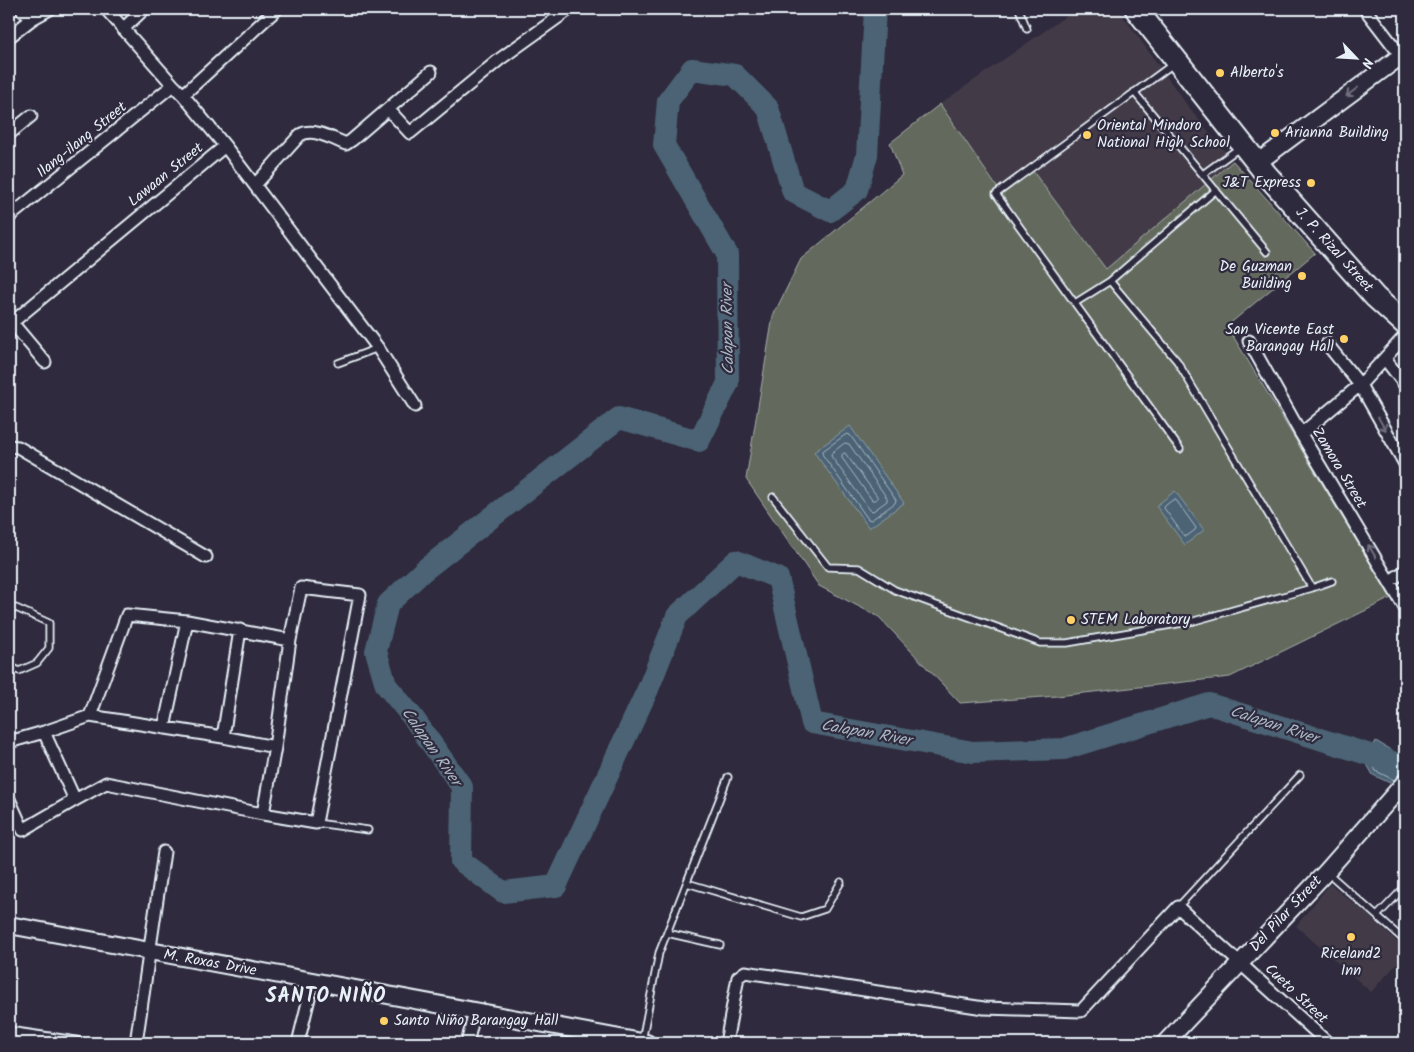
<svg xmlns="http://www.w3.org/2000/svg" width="1414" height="1052" viewBox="0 0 1414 1052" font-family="Kalam,sans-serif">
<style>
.built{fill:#423a47}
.green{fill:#636a5d;stroke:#a6aeaa}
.water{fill:#4b6375;stroke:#8a9ca9}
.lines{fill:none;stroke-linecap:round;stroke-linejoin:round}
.shore{stroke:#a9b8c4;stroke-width:1}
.river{stroke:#4b6375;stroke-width:22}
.lane-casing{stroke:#e8f1f8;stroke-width:9}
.street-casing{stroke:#e8f1f8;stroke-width:15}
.secondary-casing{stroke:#e8f1f8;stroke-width:20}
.highway-casing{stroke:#e8f1f8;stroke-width:25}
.lane{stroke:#2f2a3d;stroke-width:5.5}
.street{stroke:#2f2a3d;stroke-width:11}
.secondary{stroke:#2f2a3d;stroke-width:16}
.highway{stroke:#2f2a3d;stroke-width:21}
.oneway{stroke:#70707e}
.poi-dot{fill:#ffd166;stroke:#2f2a3d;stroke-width:2}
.labels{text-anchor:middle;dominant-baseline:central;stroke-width:4.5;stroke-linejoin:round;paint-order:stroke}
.poi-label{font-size:15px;fill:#e8f1f8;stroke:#2f2a3d;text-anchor:start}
.street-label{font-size:15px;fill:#e8f1f8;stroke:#2f2a3d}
.water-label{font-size:16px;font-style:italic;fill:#a9b8c4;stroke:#2f2a3d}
.district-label{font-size:20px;font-weight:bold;letter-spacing:1px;fill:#e8f1f8;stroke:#2f2a3d}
</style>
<rect width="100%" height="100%" fill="#2f2a3d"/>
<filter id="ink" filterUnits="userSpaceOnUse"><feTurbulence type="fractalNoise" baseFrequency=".02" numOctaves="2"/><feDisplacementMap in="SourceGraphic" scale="10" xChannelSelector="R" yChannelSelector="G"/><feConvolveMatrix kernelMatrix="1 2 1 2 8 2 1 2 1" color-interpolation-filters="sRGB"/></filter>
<g filter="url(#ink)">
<path class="built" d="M1076,9H1118L1190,109L1233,161L1106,269L1029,166L1000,190L940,104Z
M1330,884L1368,915L1405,949V955L1371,992L1296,926Z"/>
<path class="green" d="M940,104L999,190L1029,166L1106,269L1233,161L1315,253L1227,326L1391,598L1230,677L1057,696L960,703L879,617L819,586L746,479L773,316L801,259L902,175L890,143Z"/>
<path class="water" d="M850,426L904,503L869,528L814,452Z
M1175,491L1204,530L1185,545L1156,506Z
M1376,741L1405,759V790L1373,775L1365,761Z"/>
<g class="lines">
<path class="shore" d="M847,434L850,435L896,500L895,503L871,520L868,519L822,454L823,451Z
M845,443L849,444L887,498V501L873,511L870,510L831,456L832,453Z
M845,453L877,496V499L875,500H872L842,458V455Z
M1173,500H1176L1196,528L1195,530L1187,536H1184L1164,508L1165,506Z
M1399,775L1381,767L1378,762L1379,759L1382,758L1399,768L1405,769
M1394,780L1376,771L1371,761L1377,750L1380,749L1401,762L1405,763"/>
<path class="river" d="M875,9L867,155L857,190L830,211L793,192L768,108L735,75L692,69L668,101L664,145L727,254L728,383L699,441L619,418L423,571L388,604L376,651L386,685L414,719L462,787L461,861L503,892L556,886L648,689L677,616L736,561L778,578L812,723L973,752L1064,749L1209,704L1405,766"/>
<defs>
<path id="lane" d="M1019,9L1027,29
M1173,64L996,194L1180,449
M1134,92L1267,252
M1203,174L1239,148
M1110,281L1177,361L1312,588
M1075,303L1110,281L1216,190
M338,363L378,348
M773,497L828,567L859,568L895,590L1040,643H1067L1194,621L1312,588L1332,581
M9,611L16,608L49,623V648L37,663L19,671L9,665
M316,823L368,830
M1328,873L1405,941
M687,883L801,917L825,909L841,882
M1178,907L1300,775
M1377,916L1401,891L1405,895
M667,933L720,945
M642,1041L659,953L728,777"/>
<path id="street" d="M21,9L32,19
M1365,9L1405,61
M123,29L144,9
M9,37L32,19L50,9
M183,95L277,9
M388,109L410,133L500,59L567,11L566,9
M9,134L31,116
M225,146L378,348L415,406
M255,185L300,135C313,127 333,139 346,144L352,140L431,72
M9,217L173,85
M9,319L45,362
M9,325L225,146L183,95L173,85L106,9
M1249,341L1301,434L1405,608
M1327,344L1360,385L1405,464
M1385,359L1405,385
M1301,434L1360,385L1405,336
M9,446L18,447L206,557
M1390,581L1405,571
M240,630L223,737L275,747
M90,716L223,737
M164,728L187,621
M44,732L90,716L127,615L187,621L290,640
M9,742L44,732L75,800L23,830L9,799
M75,800L106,783L263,814L316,823L360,595L301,588L290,640L275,747L263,814
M9,1033L76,1043
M136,1043L164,852
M298,1043L313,982
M467,1043L475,1012
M726,1043L738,977L745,972L984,1008L1081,1011L1178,907L1328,1043"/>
<path id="secondary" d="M1257,163L1405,53
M9,925L647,1043
M1165,1043L1326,872L1405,782"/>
<path id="highway" d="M1136,9L1266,174L1375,297L1405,324"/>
</defs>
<use href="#lane" class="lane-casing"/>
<use href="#street" class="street-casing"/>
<use href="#secondary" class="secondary-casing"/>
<use href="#highway" class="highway-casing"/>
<use href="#lane" class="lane"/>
<use href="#street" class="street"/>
<use href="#secondary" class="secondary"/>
<use href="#highway" class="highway"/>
</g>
<defs><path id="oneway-shaft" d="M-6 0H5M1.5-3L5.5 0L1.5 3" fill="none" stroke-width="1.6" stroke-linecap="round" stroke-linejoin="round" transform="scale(1.25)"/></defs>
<g class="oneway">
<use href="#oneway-shaft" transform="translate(1352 92) rotate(143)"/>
<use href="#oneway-shaft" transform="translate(1382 424) rotate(60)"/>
<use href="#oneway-shaft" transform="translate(1372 551) rotate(-121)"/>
</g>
</g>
<g class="poi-dot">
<circle cx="1220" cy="73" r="5"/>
<circle cx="1275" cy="133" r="5"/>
<circle cx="1087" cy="135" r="5"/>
<circle cx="1311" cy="183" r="5"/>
<circle cx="1302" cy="276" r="5"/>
<circle cx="1344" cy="339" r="5"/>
<circle cx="1071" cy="620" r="5"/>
<circle cx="1351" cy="937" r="5"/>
<circle cx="384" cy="1021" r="5"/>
</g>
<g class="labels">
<g class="poi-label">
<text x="1230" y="73">Alberto's</text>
<text x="1097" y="126">Oriental Mindoro<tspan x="1097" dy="17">National High School</tspan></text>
<text x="1285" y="133">Arianna Building</text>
<text x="1301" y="183" text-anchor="end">J&amp;T Express</text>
<text x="1292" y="267" text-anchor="end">De Guzman<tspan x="1292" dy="17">Building</tspan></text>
<text x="1334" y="330" text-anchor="end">San Vicente East<tspan x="1334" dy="17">Barangay Hall</tspan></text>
<text x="1081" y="620">STEM Laboratory</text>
<text x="1351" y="954" text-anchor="middle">Riceland2<tspan x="1351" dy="17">Inn</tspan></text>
<text x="394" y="1021">Santo Niño Barangay Hall</text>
</g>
<g class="street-label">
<text transform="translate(82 140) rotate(-39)">Ilang-ilang Street</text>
<text transform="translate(166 175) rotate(-39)">Lawaan Street</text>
<text transform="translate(1334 250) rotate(48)">J. P. Rizal Street</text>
<text transform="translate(1339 468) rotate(59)">Zamora Street</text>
<text transform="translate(1286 914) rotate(-47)">Del Pilar Street</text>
<text transform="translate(210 963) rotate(10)">M. Roxas Drive</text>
<text transform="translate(1296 994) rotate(43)">Cueto Street</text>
</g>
<g class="water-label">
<text transform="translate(728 329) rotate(-91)">Calapan River</text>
<text transform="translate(1274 725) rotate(18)">Calapan River</text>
<text transform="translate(866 733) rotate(10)">Calapan River</text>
<text transform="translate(431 747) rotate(55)">Calapan River</text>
</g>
<g class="district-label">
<text x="326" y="997">SANTO NIÑO</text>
</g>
</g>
<rect width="1414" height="1052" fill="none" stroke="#2f2a3d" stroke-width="30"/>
<rect x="15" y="15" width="1384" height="1022" fill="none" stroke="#e8f1f8" stroke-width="2" filter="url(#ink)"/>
<g transform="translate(1356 58) rotate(115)" stroke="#2f2a3d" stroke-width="4" paint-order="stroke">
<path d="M0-4L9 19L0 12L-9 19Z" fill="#e8f1f8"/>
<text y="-8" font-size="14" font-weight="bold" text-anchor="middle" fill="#e8f1f8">N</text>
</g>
</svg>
